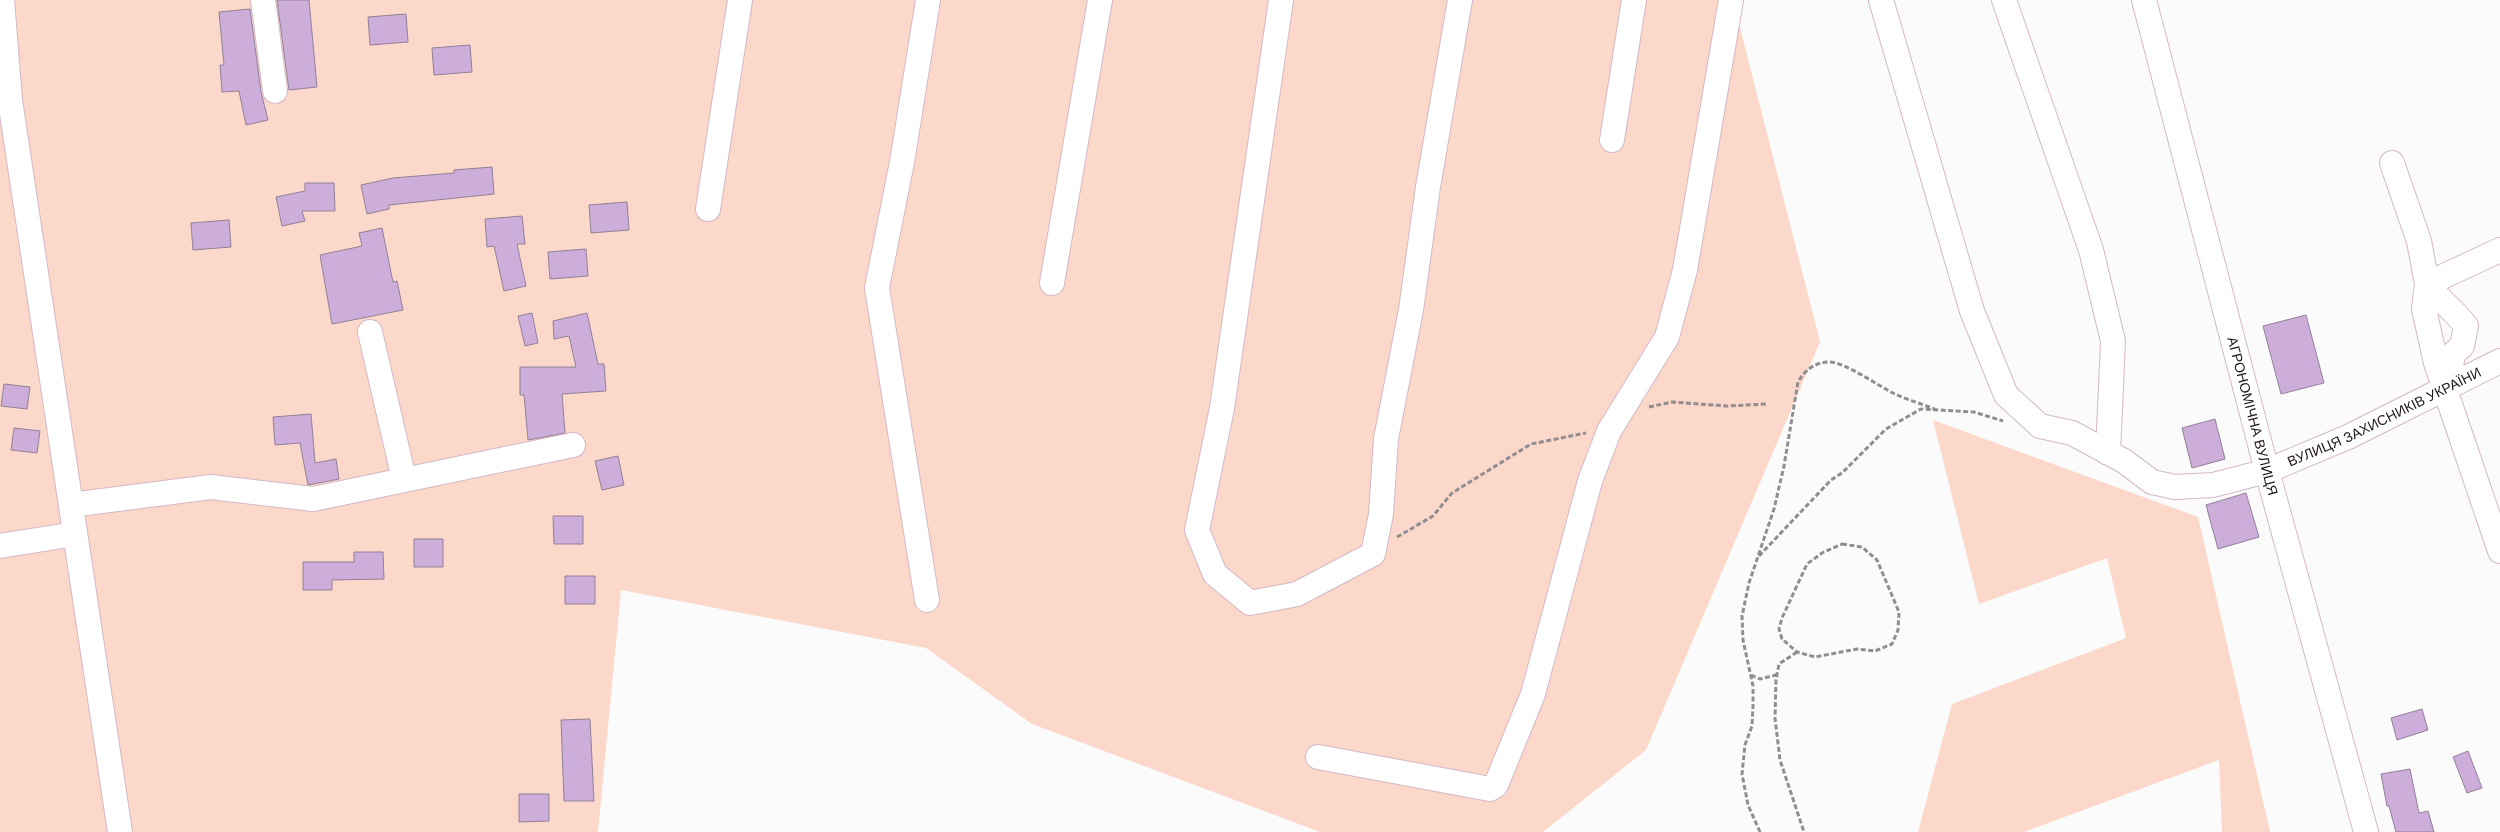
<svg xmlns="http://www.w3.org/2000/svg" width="2500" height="832" viewBox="0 0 2500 832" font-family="Arial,sans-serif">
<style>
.green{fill:#fbd8c9}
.building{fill:#cdadd9;stroke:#918197}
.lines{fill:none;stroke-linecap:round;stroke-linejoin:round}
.minor-casing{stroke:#d4b8c6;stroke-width:26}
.path{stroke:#928d90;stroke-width:3;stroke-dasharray:5 2.5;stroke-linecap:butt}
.minor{stroke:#fff;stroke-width:24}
.labels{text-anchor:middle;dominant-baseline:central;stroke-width:5;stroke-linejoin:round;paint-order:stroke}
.street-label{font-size:14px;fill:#20161c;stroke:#fff}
</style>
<rect width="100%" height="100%" fill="#fbfbfb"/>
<path class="green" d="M0,0H1733L1820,342L1646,750L1543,832H1320L1032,724L926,648L621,590L598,832H0Z
M1933,420L2198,517L2270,832H2222L2219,760L2024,832H1918L1952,704L2126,638L2107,558L1979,604Z"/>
<path class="building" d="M277,0H309L317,87L289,90Z
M250,9L261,92L268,120L246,125L239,91L222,92L220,65H224L219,12Z
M406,14L408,42L370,45L368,17Z
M470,45L472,72L434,75L432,48Z
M492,167L494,194L389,205V209L367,214L361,185L393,178L454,173V170Z
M305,183H334L335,211H302L305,221L282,226L276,197L305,191Z
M627,202L629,230L591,233L589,205Z
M522,216L525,244H517L526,286L504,291L494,246L487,247L485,219Z
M229,220L231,247L193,250L191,223Z
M382,228L393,282L397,281L403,310L332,324L320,255L362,246L359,233Z
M586,249L588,276L550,279L548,252Z
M532,313L538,343L525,346L518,316Z
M587,313L598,364H604L606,391L562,394L565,433L528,440L524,395H520V367H576L569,336L554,339L553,321Z
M2306,315L2324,383L2281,394L2263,326Z
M4,384L30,387L27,409L1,406Z
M311,414L315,463L336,459L339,479L308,485L300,443L275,445L273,417Z
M2215,419L2225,459L2192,468L2182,428Z
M14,428L40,431L37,453L11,450Z
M618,456L624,485L602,490L595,461Z
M2246,493L2259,537L2218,549L2206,505Z
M553,516H583V544H554Z
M414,539H443V567H414Z
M354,552H383L384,579L332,580V590H303V562H354Z
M565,576H595V604H565Z
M2422,709L2428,730L2397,740L2391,718Z
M590,719L594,801H564L561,720Z
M2468,751L2482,788L2467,793L2453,757Z
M2410,769L2419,813L2428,811L2434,832H2396L2389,806H2387L2381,774Z
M519,794H549V821L519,822Z"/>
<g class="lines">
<defs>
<g id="minor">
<path d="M2,0L10,100L120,832"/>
<path d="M263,0L275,91"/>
<path d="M1281,0L1222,408L1197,530L1215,574L1250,603L1297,594L1373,554L1381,514L1386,439L1411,310L1428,187L1460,0"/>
<path id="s1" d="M1881,0L1972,311L2006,395L2040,426L2072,433L2124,461L2152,482L2175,487L2213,485L2267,471L2348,437L2500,361"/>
<path d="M2004,0L2091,250L2113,341L2108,453"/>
<path id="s2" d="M2144,0L2267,471L2366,832"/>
<path d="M1612,140L1634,0"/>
<path d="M2392,163L2419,241L2427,284L2424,309L2436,363L2500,551"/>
<path d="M708,209L740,0"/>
<path d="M1052,283L1100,0"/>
<path d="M2427,284C2439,300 2454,310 2466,326L2462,346L2453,354L2451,367L2455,382"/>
<path d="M2427,284L2500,250"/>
<path d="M370,332L404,479"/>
<path d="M71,505L211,487L313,499L573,445"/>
<path d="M0,546L75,534"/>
<path d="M927,600L877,288L902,162L928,0"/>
<path d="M1318,757L1490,789L1496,785L1533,694L1590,481L1609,431L1667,337L1685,270L1731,0"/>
</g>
</defs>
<use href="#minor" class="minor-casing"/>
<path class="path" d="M1649,407L1672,402L1726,406L1766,404
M1397,537L1433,516L1452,493L1531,444L1586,433
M1842,544L1862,547L1877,560L1899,612L1898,630L1892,644L1875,651L1857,649L1815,657L1797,652L1782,639L1779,629L1782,618L1807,564L1822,553Z
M1759,556L1831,480L1842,473L1886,429L1921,409L1974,412L2003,421
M1797,652L1779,664L1776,680L1775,718L1780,760L1804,832
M1751,675L1760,679L1776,675
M1760,832L1748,805L1742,774L1745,745L1752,726L1753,706V686L1743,640L1742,616L1749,583L1774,509L1784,466L1798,382C1805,370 1815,362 1830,362C1846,363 1877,385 1893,393C1907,400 1923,404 1937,410"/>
<use href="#minor" class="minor"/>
</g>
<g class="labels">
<g class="street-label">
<text stroke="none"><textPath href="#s2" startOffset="430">АГРОНОМІЧНА ВУЛИЦЯ</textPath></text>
<text stroke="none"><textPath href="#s1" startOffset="834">ВУЛИЦЯ ЗАХИСНИКІВ УКРАЇНИ</textPath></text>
</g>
</g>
</svg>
